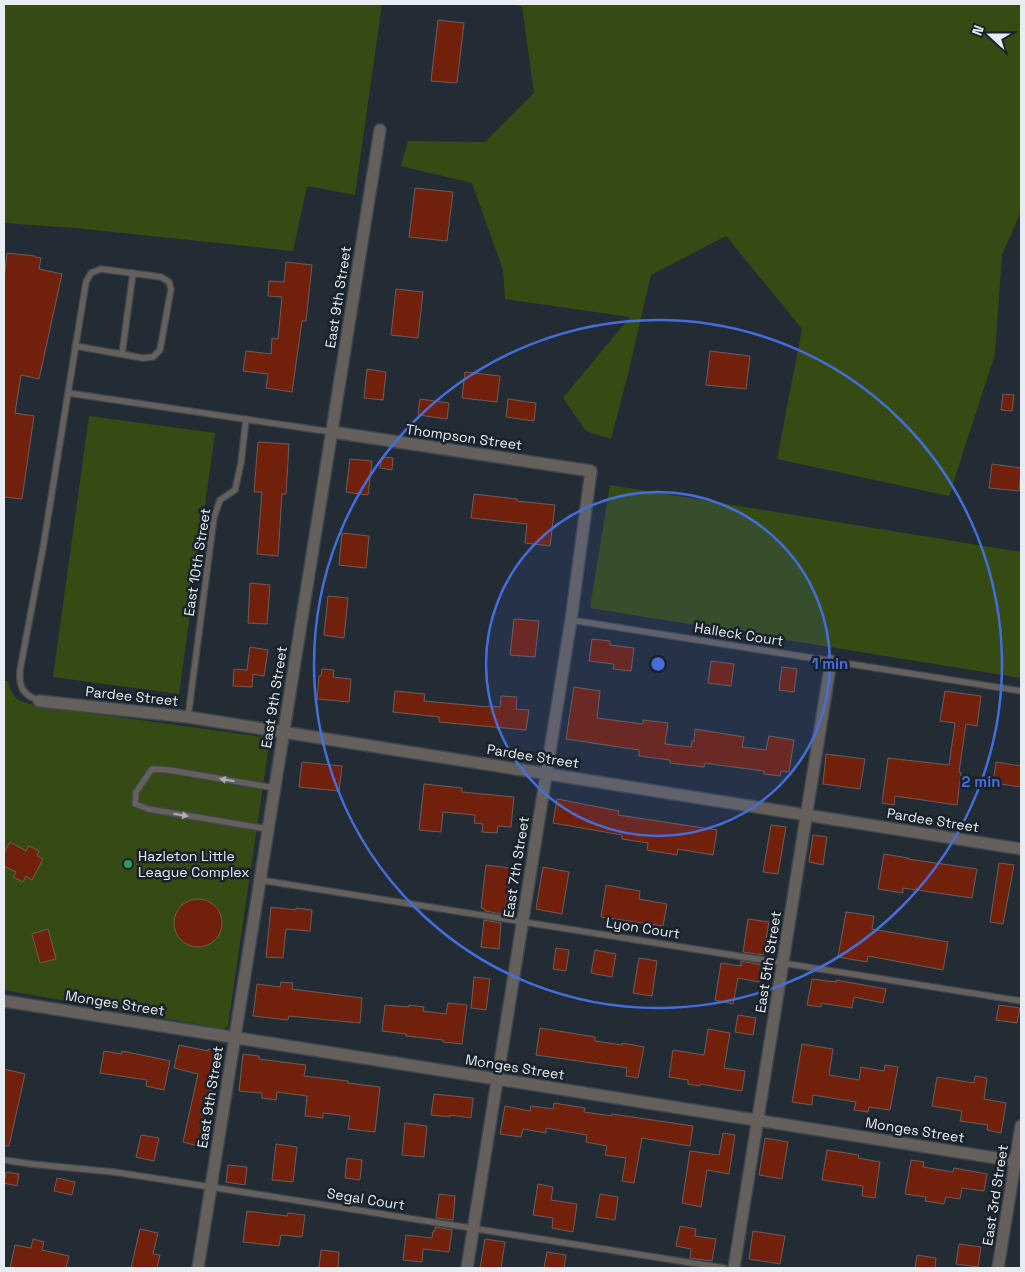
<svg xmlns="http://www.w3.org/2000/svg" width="1025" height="1272" viewBox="0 0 1025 1272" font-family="'Space Grotesk',sans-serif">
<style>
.green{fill:#364b14}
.building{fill:#71200c;stroke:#6c5e5a}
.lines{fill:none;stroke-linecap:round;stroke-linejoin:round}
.service-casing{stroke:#3e464f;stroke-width:8}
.minor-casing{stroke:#3e464f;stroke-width:14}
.service{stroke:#65605c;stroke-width:5.5}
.minor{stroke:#65605c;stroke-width:11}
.oneway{fill:#acaeaf}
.ring{fill:none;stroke:#456edd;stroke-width:2.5}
.leisure-dot{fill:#2e9e5b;stroke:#19212a;stroke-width:2}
.labels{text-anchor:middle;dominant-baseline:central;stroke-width:5;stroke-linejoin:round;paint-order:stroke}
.street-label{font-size:14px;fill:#e7edf3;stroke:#19212a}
.poi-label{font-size:14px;fill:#e7edf3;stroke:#19212a;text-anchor:start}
.centre{fill:#456edd;stroke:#19212a;stroke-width:2.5}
.ring-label{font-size:15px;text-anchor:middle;font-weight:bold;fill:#456edd;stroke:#19212a;stroke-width:5;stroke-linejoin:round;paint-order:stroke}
</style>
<rect width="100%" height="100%" fill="#232b34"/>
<path class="green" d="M4,4H382L355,195L307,186L293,251L75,228L4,223Z
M511,4H1021V211L1002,255L995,354L949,496L777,459L802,329L726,236L651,275L628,374L611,439L586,431L563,398L630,317L505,299L503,270L472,183L401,166L408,141L485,142L534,93L522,6Z
M89,416L215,433L179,694L53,677Z
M610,485L1021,552V678L590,608Z
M4,681H8C13,701 20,702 39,706L270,738L228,1025L224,1029L4,990Z"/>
<path class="building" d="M438,20L464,23L457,83L431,81Z
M415,188L453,192L447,241L409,237Z
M7,253L35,256V257L41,258L39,269L62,274L39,379L21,375L15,413L34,416L22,499L4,497V279Z
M286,262L312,265L306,321H302L292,392L266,388L268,374L243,371L246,351L271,354L272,338L278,339L282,297L268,296L269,281L284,282Z
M396,289L423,292L418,338L391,335Z
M710,351L750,356L746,389L706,385Z
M367,369L386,372L383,400L364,398Z
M465,372L500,376L497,402L462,398Z
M1003,394L1014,395L1012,411L1001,410Z
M420,399L449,403L447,419L418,415Z
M508,399L536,403L534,421L506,417Z
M258,442L289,444L286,494H282L278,556L257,554L262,492H254Z
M382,457L393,458L392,470L380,468Z
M350,459L372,461L368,495L346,492Z
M992,464L1021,468L1019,491L989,488Z
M474,494L517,499V501L555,505L550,546L525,543L527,524L471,518Z
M342,533L369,536L366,568L339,565Z
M250,583L270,585L267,624L248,623Z
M328,596L348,598L344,638L324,635Z
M514,619L539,621L535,657L510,655Z
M592,639L610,641V645L634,648L631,671L613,669L614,664L589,661Z
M250,647L268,650L264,676L253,674L252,687L233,686L234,669L247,670Z
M711,661L734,664L731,686L708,683Z
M782,667L797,669L794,692L779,690Z
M322,669L334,670L333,677L351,679L349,702L317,699L319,676H321Z
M574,687L600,691L597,718L643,724V720L668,723L665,744L691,747L692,741H694L695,729L744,737L742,747L766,750L769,736L794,740L789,772L781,771L780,776L764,774V771L718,765L705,763L704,767L670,763V760L639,756V750L566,739Z
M395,691L425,694L424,701L488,707V706L500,707L501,696L517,697L516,709L529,710L526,730L439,722V717L393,712Z
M945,691L981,696L977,726L966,724L959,772L961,773L957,805L895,796L894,805L882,803L888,758L949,765L955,723L940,721Z
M826,754L865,759L860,789L823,784Z
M302,762L342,766L339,791L299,787Z
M996,762L1021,766V787L993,783Z
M424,784L462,788V792L514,797L511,827L498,826L497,833L482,832L483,824L474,823L475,815L443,812L441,832L419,830Z
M557,799L619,811L618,815L717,830L713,855L678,849L677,855L647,850L648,843L622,839V835L553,823Z
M771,825L786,827L778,874L763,872Z
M813,835L827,837L823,865L809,862Z
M10,842L26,851L29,846L39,851L37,856L43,859L32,880L26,876L23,882L13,877L16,872L4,866V853Z
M884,854L908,858V859L977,869L972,898L903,888V893L878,889Z
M999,863L1014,865L1003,924L990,922Z
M486,865L511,868L506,911H503L502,914L485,911V909L481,908Z
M543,867L569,872L562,914L536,909Z
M606,885L640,891L639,899L667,904L663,926L601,917Z
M174 923a24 24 0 1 1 48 0a24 24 0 1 1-48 0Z
M271,907L296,910V908L312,910L310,931L286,929L283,958L266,957Z
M846,912L874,916L872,929L948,942L943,970L868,956L867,962L838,957Z
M748,919L769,922L763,955L743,952Z
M484,920L501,923L499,949L481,947Z
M48,929L56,959L40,963L32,934Z
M556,948L569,950L566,971L553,969Z
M595,950L616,954L612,977L591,973Z
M639,958L657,961L652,996L633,993Z
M741,961L762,965L759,982L738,978L733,1004L715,1000L721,963L741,966Z
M474,977L490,979L486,1010L471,1008Z
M812,979L836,982V980L886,989L883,1003L854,997L852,1008L821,1003V1007L807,1005Z
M281,982L293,983L292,989L362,998L360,1023L289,1016L288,1020L253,1016L257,984L280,987Z
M448,1003L467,1005L462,1044L443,1042V1040L406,1036V1034L382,1031L385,1005L409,1007V1005L424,1007L423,1011L446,1014Z
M999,1005L1020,1008L1017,1023L996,1020Z
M738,1015L756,1018L753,1035L735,1032Z
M540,1028L595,1037V1041L622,1045V1043L644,1047L638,1078L626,1076L627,1068L536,1055Z
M708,1029L730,1033L724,1068L745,1071L742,1091L700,1084V1086L688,1084V1080L669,1077L673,1050L704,1055Z
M802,1044L833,1049L829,1075L859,1080L861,1067L884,1071L885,1065L898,1067L890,1110L869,1107L868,1112L854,1110L856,1102L813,1095L812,1105L792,1102Z
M179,1045L208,1051V1049L219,1051L198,1146L183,1142L198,1074L174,1068Z
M104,1051L121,1054L122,1051L170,1061L164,1090L146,1086L147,1080L100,1073Z
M243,1054L259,1056V1059L306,1065L304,1076L348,1081V1083L380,1087L375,1132L348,1129L350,1116L323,1113V1118L305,1116L307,1096L277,1092L276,1100L262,1098V1093L239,1091Z
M4,1069L25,1074L9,1146H4Z
M975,1076L987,1078L984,1099L1006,1103L1001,1133L987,1130L988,1125L960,1121L962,1111L932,1106L937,1077L974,1083Z
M434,1094L473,1098L471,1118L450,1115V1117L431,1115Z
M554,1103L585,1108L584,1112L612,1116V1114L693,1126L690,1146L642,1138L634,1183L622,1181L626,1158L605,1155L607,1146L586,1142L587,1135L546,1128V1133L523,1129L521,1137L500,1134L505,1106L530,1111L531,1106L553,1109Z
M405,1123L427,1126L424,1157L402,1155Z
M723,1133L735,1135L729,1174L707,1170L701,1207L682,1203L690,1151L719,1155Z
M141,1135L159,1138L154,1161L136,1157Z
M765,1138L788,1142L782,1179L759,1175Z
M276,1144L297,1147L293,1182L272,1180Z
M827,1150L859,1155L858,1158L880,1162L875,1198L862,1196L863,1186L822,1180Z
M347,1158L362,1160L360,1180L345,1178Z
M911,1160L924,1162L923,1167L953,1172L954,1168L987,1174L984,1191L962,1188L960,1199L946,1197L944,1204L925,1201L926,1197L905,1194Z
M228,1165L247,1167L245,1185L226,1182Z
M6,1172L19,1174L17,1186L4,1183Z
M57,1178L75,1182L72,1195L54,1191Z
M538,1184L553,1187L551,1200L577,1204L573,1232L552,1228L553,1218L533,1215Z
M439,1194L455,1196L453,1220L436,1218Z
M600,1194L618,1197L615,1220L596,1217Z
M247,1211L287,1216L288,1213L305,1215L302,1237L281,1235L279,1246L243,1242Z
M680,1226L696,1229L695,1236L716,1239L712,1261L690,1258L691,1249L676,1246Z
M435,1227L452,1230L449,1252L423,1249L422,1262L403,1260L406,1235L432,1238L433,1231H435Z
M140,1229L158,1233L153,1254L160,1255L157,1268H131Z
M753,1231L785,1236L780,1264L749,1259Z
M33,1239L44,1242L42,1250L69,1256L66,1268H10L15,1245L31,1248Z
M485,1239L505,1242L501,1268H480Z
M959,1244L981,1247L978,1267L956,1264Z
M321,1250L339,1252L338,1268H319Z
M547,1252L566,1255L564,1268H544Z
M917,1255L936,1258L935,1268H915Z"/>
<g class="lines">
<defs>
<path id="service" d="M75,346L143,358L153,357L160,350L171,289L169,282L161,277L101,269L91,273L86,282L68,393L332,432
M122,354L133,273
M571,620L1021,691
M39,701C22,694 19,688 20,670L43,548L68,393
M188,717L214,517L220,500L235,490L241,463L246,419
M268,829L148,809L135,804L136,792L152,769L169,770L275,788
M260,880L1021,1001
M4,1160L31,1164L114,1172L211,1187L724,1268"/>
<path id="minor" d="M332,432L591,471L571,620L467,1268
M39,701L188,717L1021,849
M4,1001L1021,1162
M198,1268L380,130
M734,1268L831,661
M998,1268L1021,1126"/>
</defs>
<use href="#service" class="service-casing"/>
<use href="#minor" class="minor-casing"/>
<use href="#service" class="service"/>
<use href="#minor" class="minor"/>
</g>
<defs><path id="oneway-solid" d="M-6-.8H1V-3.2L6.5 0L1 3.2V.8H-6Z" transform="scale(1.25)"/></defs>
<g class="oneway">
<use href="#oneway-solid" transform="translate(227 780) rotate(-170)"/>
<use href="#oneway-solid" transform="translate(181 815) rotate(9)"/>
</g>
<circle cx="658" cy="664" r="172" fill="#456edd" fill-opacity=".12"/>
<g class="ring">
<circle cx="658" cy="664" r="172"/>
<circle cx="658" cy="664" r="344"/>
</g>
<circle class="leisure-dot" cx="128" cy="864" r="5"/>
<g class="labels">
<g class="street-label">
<text transform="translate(338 297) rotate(-81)">East 9th Street</text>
<text transform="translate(464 437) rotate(8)">Thompson Street</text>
<text transform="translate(197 562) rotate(-81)">East 10th Street</text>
<text transform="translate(739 634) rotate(9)">Halleck Court</text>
<text transform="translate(132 696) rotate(6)">Pardee Street</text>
<text transform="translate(274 697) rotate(-81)">East 9th Street</text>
<text transform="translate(533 756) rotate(9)">Pardee Street</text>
<text transform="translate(933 820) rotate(9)">Pardee Street</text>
<text transform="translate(516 867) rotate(-81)">East 7th Street</text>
<text transform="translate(643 928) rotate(9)">Lyon Court</text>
<text transform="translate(768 962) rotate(-81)">East 5th Street</text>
<text transform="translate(115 1003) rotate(9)">Monges Street</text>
<text transform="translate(515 1067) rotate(9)">Monges Street</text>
<text transform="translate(210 1097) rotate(-81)">East 9th Street</text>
<text transform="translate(915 1130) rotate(9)">Monges Street</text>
<text transform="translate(995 1195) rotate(-81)">East 3rd Street</text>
<text transform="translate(366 1199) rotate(9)">Segal Court</text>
</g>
<g class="poi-label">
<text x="138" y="856">Hazleton Little<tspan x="138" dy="16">League Complex</tspan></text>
</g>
</g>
<circle cx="658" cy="664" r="8" class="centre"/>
<g class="ring-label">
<text x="830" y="669">1 min</text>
<text x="981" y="787">2 min</text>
</g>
<rect width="1025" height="1272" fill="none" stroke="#e7edf3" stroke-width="10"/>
<g transform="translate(990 35) rotate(291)" stroke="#19212a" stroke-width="4" paint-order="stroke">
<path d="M0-4L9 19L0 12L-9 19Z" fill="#e7edf3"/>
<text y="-8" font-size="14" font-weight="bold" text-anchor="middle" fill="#e7edf3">N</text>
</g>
</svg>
